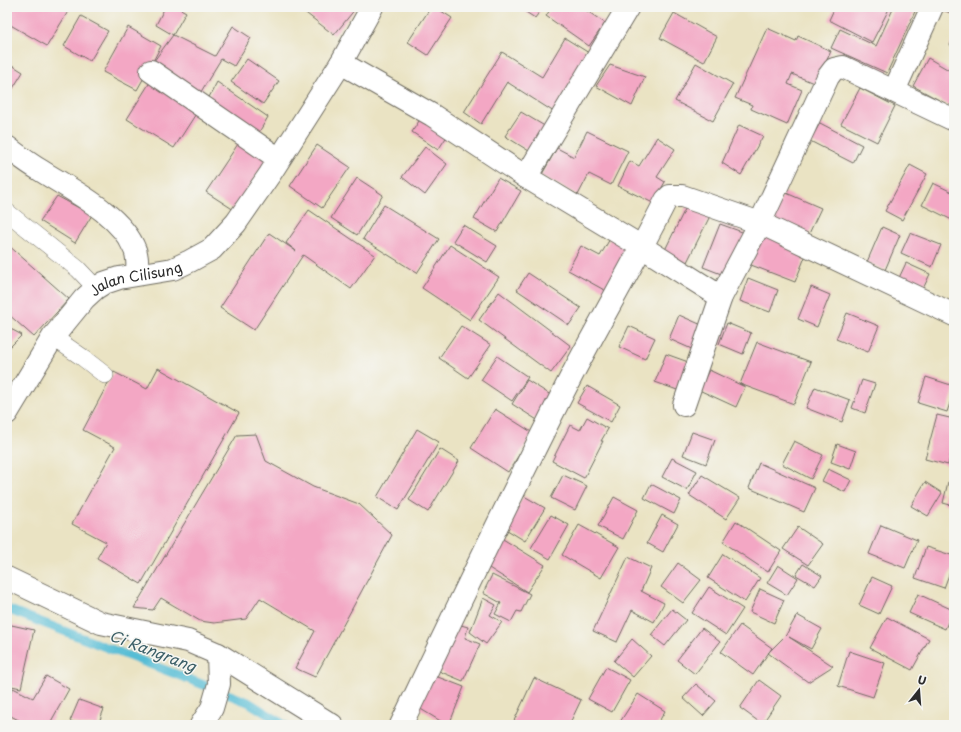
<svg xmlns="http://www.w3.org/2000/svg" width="961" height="732" viewBox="0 0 961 732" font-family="'Playpen Sans',sans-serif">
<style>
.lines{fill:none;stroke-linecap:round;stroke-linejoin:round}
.stream{stroke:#57bdd5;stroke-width:9}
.building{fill:#f3a7c4}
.lane-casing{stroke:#6e6b60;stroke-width:18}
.street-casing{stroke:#6e6b60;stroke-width:24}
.lane{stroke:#fff;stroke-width:17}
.street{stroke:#fff;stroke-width:22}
.labels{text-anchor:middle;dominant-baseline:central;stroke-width:3;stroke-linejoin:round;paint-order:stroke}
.street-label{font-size:14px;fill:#2b2b2b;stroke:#f6f6f2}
.water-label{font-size:15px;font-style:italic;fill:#3a5e66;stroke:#f6f6f2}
</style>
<rect width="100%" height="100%" fill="#f6f6f2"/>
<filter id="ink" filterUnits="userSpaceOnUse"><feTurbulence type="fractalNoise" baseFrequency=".025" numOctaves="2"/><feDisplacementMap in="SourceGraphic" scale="8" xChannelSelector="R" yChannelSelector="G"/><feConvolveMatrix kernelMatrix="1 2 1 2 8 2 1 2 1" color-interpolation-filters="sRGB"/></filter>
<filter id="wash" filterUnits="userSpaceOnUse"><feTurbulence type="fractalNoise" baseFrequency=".012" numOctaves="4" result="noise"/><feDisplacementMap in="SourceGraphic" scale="16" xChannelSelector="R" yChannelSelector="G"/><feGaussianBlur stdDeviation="0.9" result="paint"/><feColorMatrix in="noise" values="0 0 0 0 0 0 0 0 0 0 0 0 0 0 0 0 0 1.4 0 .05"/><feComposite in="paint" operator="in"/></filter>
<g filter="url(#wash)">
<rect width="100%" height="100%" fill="#eae3c3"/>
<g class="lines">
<path class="stream" d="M7,609L248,702L285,725"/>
</g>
<g id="blocks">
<path class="building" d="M7,7H64L69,10L47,46L7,23Z
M165,7H177L186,12L173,35L156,25Z
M304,7H355L356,8L334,35L302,10Z
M431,7H435L452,18L428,55L408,42Z
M518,7H543L535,18Z
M552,7H581L605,23L589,46L546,16Z
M670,7H680L678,11Z
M835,7H890L872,42L829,20Z
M894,7H917L887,73L831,48L840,29L876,46Z
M940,7H954V14L939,9Z
M674,13L717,37L704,62L660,38Z
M81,16L108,31L90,61L64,46Z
M233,26L251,38L234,66L221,59L199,95L151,65L137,90L103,72L128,27L161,46L151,65L173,35L215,56Z
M767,28L796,41L798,36L831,51L816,84L792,74L788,84L802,90L787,125L751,109L752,105L735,98Z
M565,38L589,53L554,112L507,82L481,124L464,112L502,52L542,77Z
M954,38V47L950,45Z
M928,58L954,73V108L913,86Z
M247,59L279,81L263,104L231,82Z
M7,62L23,72L7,98Z
M696,63L733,84L713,121L675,101Z
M610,65L645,77L632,106L596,86Z
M152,79L199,109L174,148L127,119Z
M217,82L268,117L255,139L205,105Z
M860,88L895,106L877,142L841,124Z
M521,112L553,131L537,156L505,136Z
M424,113L451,130L438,150L412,132Z
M820,123L862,145L853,163L810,141Z
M739,125L763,136L741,175L722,163Z
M587,131L628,151L611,185L589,174L578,195L541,176L557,148L574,157Z
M657,137L675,149L657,177L665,182L653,203L618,186L630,161L639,166Z
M242,138L270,156L234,210L206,192Z
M317,145L350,167L322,208L290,186Z
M425,147L447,164L425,195L402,177Z
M910,165L927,174L902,220L885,211Z
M357,178L383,195L357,235L331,218Z
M498,178L521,191L497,232L474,219Z
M933,183L954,193V221L922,205Z
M784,192L821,208L807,238L771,222Z
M57,196L92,215L75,243L40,221Z
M688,203L711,214L686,264L663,254Z
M384,205L439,239L417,273L363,239Z
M309,210L375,255L351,289L303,255L254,330L220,308L269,233L296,251L286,243Z
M720,224L745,233L729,277L703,267Z
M463,225L497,246L487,262L453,241Z
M882,227L900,235L885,270L867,262Z
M764,230L809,247L795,282L751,265Z
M910,233L941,245L932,267L901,253Z
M611,237L632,249L606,291L568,270L581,246L600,256Z
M7,244L69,299L34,337L7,313Z
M450,245L499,277L470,320L422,288Z
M906,263L930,274L922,291L898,280Z
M528,273L581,308L569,325L517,290Z
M748,278L778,290L770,312L740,301Z
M811,287L830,295L817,327L798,319Z
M499,292L571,346L551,373L479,320Z
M847,313L879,326L868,352L836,339Z
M679,315L704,326L694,350L669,339Z
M727,323L751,333L743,354L719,344Z
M461,326L491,345L468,378L439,358Z
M629,326L655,338L645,359L619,347Z
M7,327L22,335L7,350Z
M757,342L811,362L794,404L740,384Z
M666,354L691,363L680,391L655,382Z
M497,356L528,377L512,401L481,380Z
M158,368L239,413L141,584L97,558L106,542L72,524L115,447L83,430L114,372L147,389Z
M709,370L745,387L736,407L699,390Z
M926,377L954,386V391L947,412L918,403Z
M527,380L557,399L542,423L512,404Z
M862,380L875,384L865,413L852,408Z
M587,386L620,405L611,422L577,403Z
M815,387L850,400L842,422L806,408Z
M495,409L533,433L508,472L471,448Z
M937,415L954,419V441L948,465L925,459Z
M587,417L608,429L601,441H603L584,478L552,461L570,425L580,430Z
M417,429L439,442L398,510L377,497Z
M692,432L715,440L706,464L683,455Z
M256,434L266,461L313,487L359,504L392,535L315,677L295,668L315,631L260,598L246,619L214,623L200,621L161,598L153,610L134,608L237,435Z
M794,441L823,455L811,479L782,464Z
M837,444L856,451L850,469L831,462Z
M440,449L459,461L428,512L409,500Z
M672,458L697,471L687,490L662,477Z
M759,463L815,488L804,512L749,488Z
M828,469L851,480L845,492L822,481Z
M563,475L587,486L575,510L551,498Z
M702,475L740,498L726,519L689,495Z
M925,482L942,493L928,516L911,506Z
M948,482L954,484V506L943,503Z
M651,484L681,500L674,514L644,498Z
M524,496L545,508L525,541L504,528Z
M614,497L638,510L623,539L598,526Z
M551,515L569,525L550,559L531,548Z
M662,515L678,524L663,552L647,543Z
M736,521L781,551L768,572L723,542Z
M579,525L619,547L601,578L562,555Z
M881,525L917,540L905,568L869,554Z
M798,527L823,544L808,565L783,549Z
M498,536L545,565L527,592L481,563Z
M926,547L954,556V561L944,588L915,578Z
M723,554L760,578L745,602L708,578Z
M628,557L651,568L641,591L664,603L654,622L632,610L617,642L593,631Z
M678,563L701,580L683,603L661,587Z
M803,564L822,576L815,586L796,575Z
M778,565L798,578L787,595L767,583Z
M492,575L530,594L521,612L517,611L511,622L495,614L501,603L483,593Z
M872,577L892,586L879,614L859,605Z
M709,587L743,609L726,635L692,613Z
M760,589L784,600L774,623L750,612Z
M918,594L953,610L945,629L909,613Z
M483,598L496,605L490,615L502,622L486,644L470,632Z
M672,609L686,620L665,646L651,635Z
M797,615L822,629L811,649L789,637L833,666L808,682L768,653L786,635Z
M887,617L929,639L912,670L870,648Z
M454,623L468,627L465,638L480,644L463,681L434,669Z
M7,624L34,630L21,688L7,685Z
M740,625L772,648L753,675L721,652Z
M702,628L720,642L695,674L677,660Z
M632,639L651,656L633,677L614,661Z
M849,651L885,663L873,697L838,686Z
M606,667L630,680L612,712L588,699Z
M430,674L464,687L449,725H447L414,705Z
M46,676L69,689L49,725H28L7,714V700L13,688L33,698Z
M534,678L581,700L569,725H512Z
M759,680L781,696L762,724L740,708Z
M696,684L716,701L703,716L683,698Z
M638,694L665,711L657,725H618Z
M79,700L104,709L98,725H80L70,721Z"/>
</g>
</g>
<g filter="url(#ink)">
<use href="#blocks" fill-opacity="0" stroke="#6e6b60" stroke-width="1"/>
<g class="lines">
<defs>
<path id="lane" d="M7,212L78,269L96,288
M53,337L82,357L105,375"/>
<g id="street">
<path d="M341,63L432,115L526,177L642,247L721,297"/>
<path d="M151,71L279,159"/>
<path d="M894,91L932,7"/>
<path d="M7,147C18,155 28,163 40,170C71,190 121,214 135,250C138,257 137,266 138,274"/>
<path d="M526,177L628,7"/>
<path d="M684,405L721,297L760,223L828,77L834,69L843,67L952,119"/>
<path id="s1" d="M7,413L53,337L84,299L96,288L104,283L119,278L173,269L190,261L212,249L236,223L270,174L341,63L372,7"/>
<path d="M7,578L101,623L188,641L218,654L332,725"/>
<path d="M201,725L212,708L219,684L218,654"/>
<path d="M401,725C457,608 512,492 571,377C602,317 636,260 666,200L670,196H682L760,223L954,315"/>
</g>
</defs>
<use href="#lane" class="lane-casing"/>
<use href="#street" class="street-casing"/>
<use href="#lane" class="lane"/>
<use href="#street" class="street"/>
</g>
</g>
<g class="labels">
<g class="street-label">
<text stroke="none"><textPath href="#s1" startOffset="195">Jalan Cilisung</textPath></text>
</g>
<g class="water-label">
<text transform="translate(153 650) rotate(21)">Ci Rangrang</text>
</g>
</g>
<rect width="961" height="732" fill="none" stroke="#f6f6f2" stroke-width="24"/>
<g transform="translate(919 690) rotate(17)" stroke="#f6f6f2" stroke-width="3" paint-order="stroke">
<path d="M0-3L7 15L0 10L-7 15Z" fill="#2b2b2b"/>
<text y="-6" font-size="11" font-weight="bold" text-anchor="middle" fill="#2b2b2b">U</text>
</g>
</svg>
